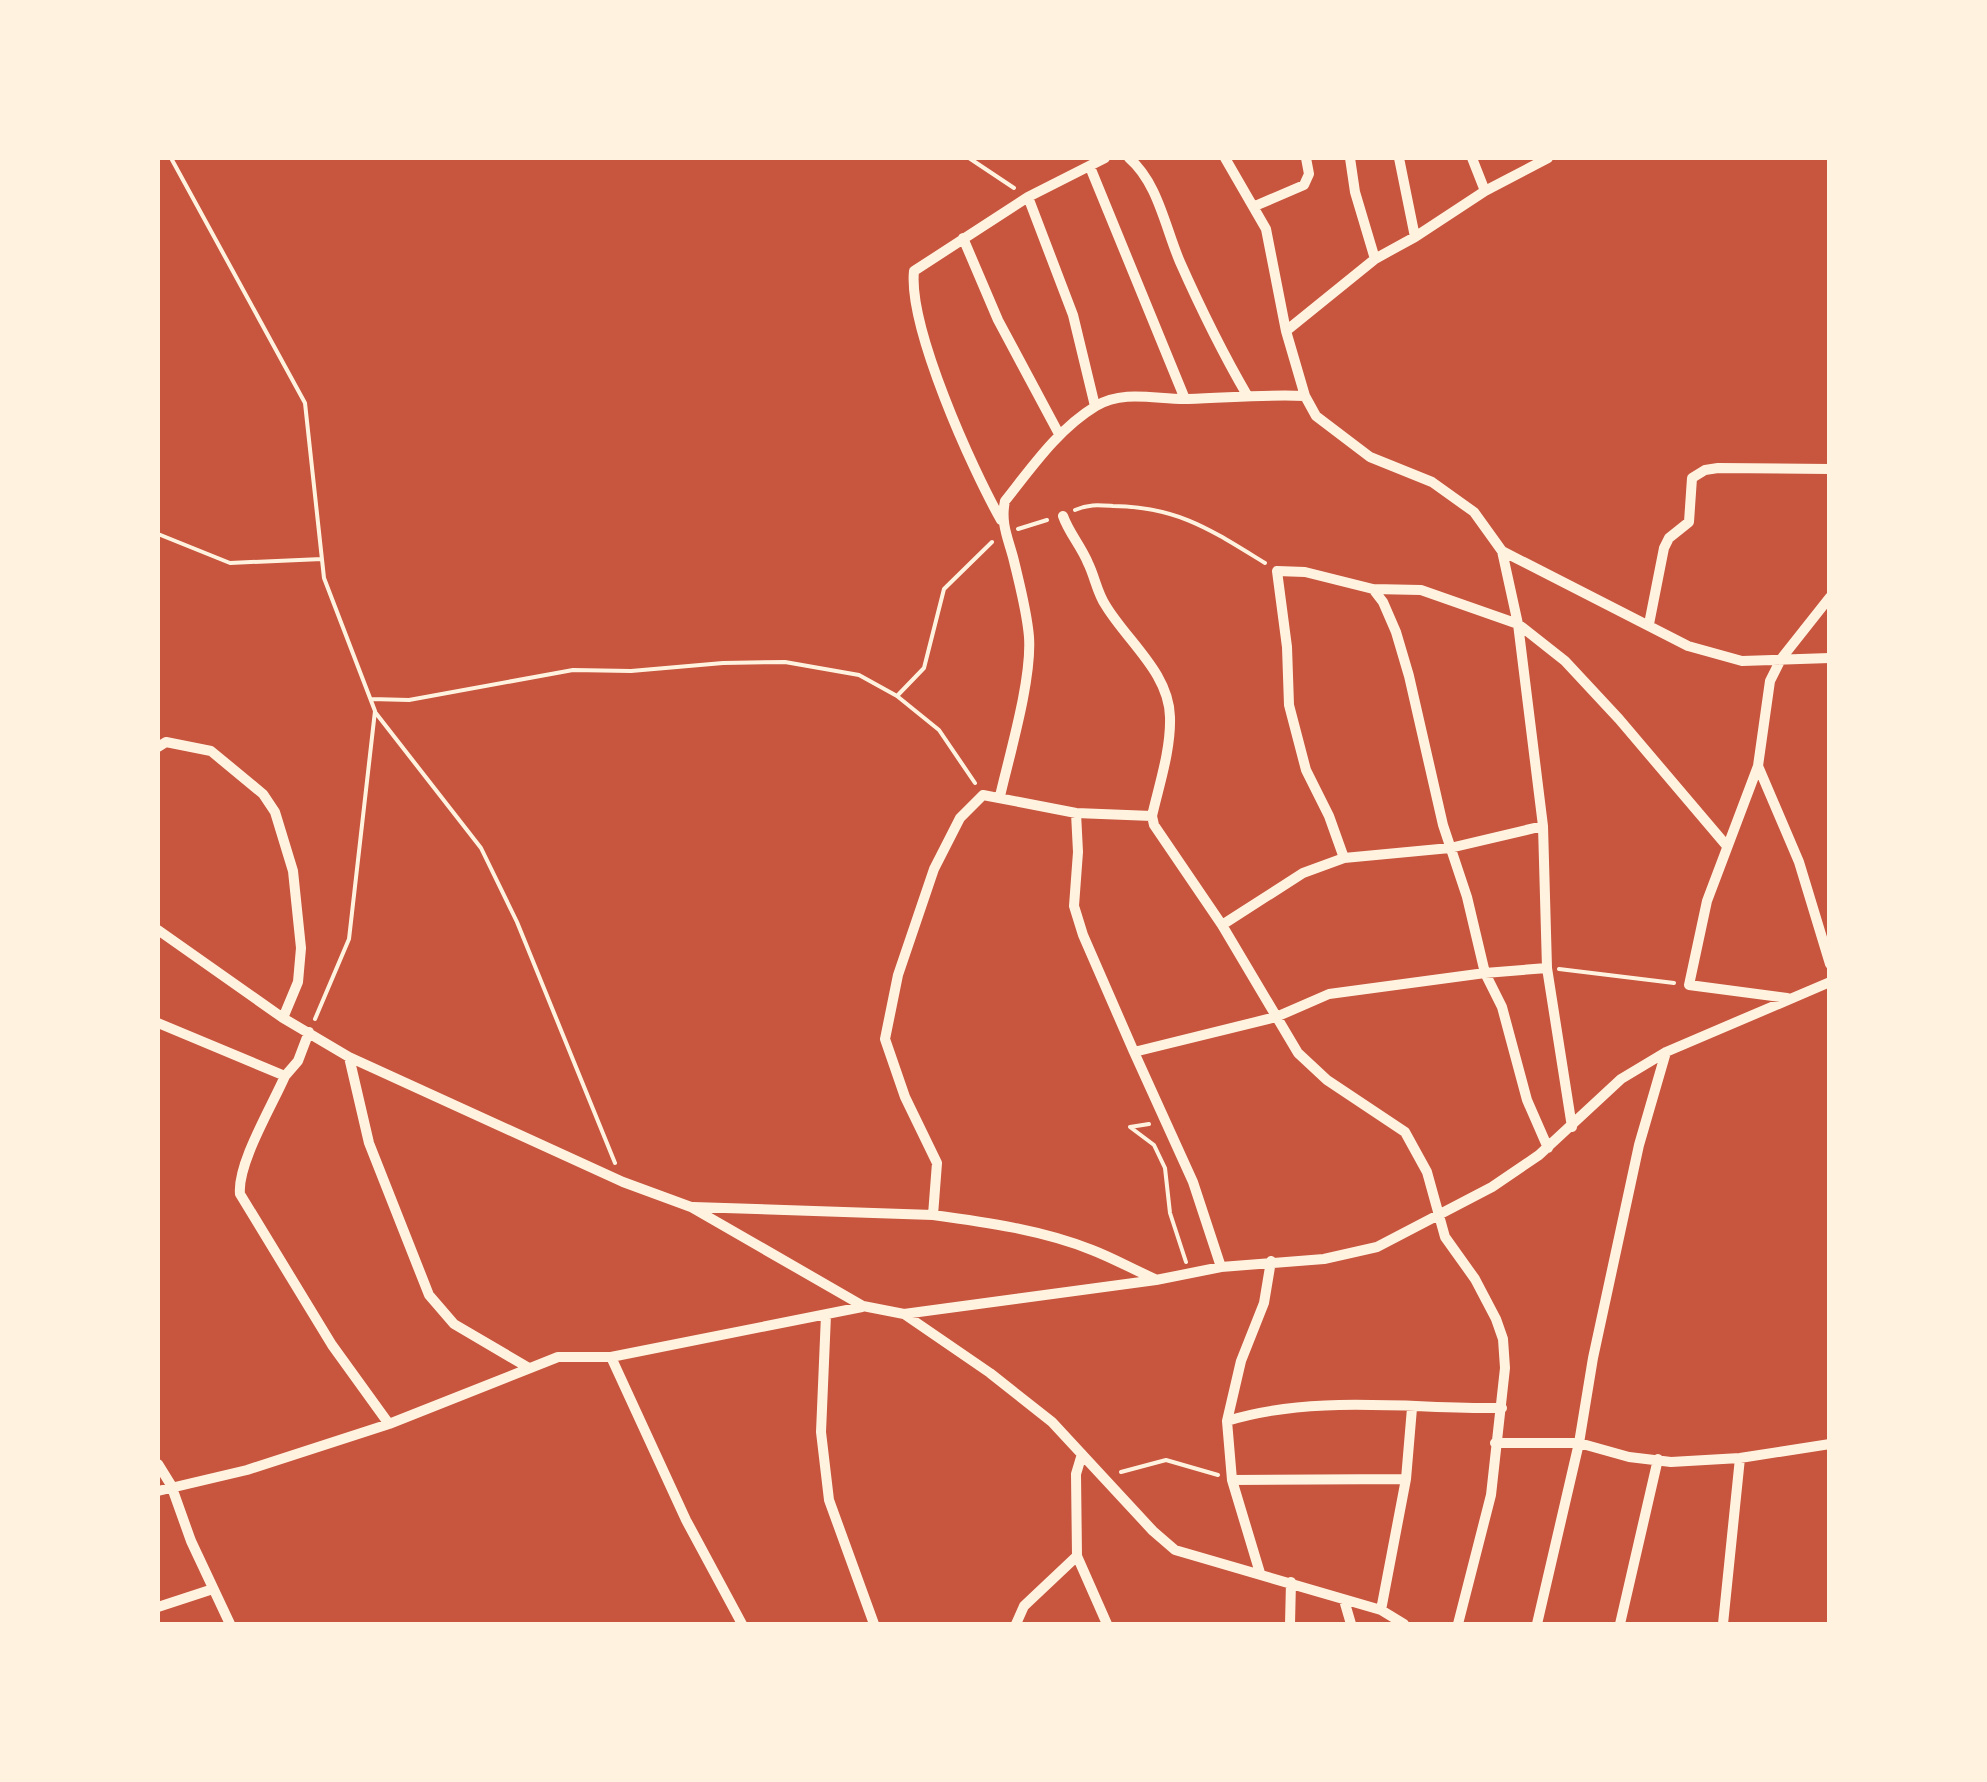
<svg xmlns="http://www.w3.org/2000/svg" width="1987" height="1782" viewBox="0 0 1987 1782" font-family="Poppins,sans-serif">
<style>
.lines{fill:none;stroke-linecap:round;stroke-linejoin:round}
.path{stroke:#fff3e0;stroke-width:4}
.minor{stroke:#fff3e0;stroke-width:10}
</style>
<rect width="100%" height="100%" fill="#c8553d"/>
<g class="lines">
<path class="path" d="M171,158L305,403L324,578L375,711L349,939L315,1019
M969,158L1014,188
M1075,510C1089,504 1098,505 1113,506C1179,507 1211,530 1265,563
M1018,529L1047,520
M158,534L230,563L322,559
M897,696L924,668L944,589L992,542
M371,699L409,700L573,670L631,671L723,663L785,662L859,675L897,696L939,730L975,783
M375,712L481,848L517,922L615,1163
M1559,969L1674,983
M1149,1124L1130,1127L1154,1145L1165,1168L1170,1213L1186,1262
M1121,1472L1166,1460L1218,1475"/>
<path class="minor" d="M1129,158C1158,183 1165,227 1180,262C1200,307 1222,352 1247,395
M1225,158L1266,229L1286,331L1305,396L1316,416L1370,457L1432,482L1474,512L1502,551L1518,624L1565,661L1619,719L1726,845
M1350,158L1355,192L1375,259
M1399,158L1415,237
M1472,158L1485,191
M1090,167L1185,399
M1028,197L1073,315L1095,406
M1255,206L1304,185L1309,174L1306,158
M963,238L998,320L1059,434
M1286,331L1375,259L1415,237L1485,191L1548,158
M1063,516C1069,533 1081,546 1088,563C1095,577 1097,593 1106,606C1128,642 1169,673 1170,717C1171,750 1159,785 1152,816L1154,825L1222,925L1298,1053L1327,1080L1405,1132L1427,1172L1445,1237L1475,1279L1496,1319L1503,1339L1505,1368L1491,1495L1458,1624
M1001,520C972,469 908,327 914,271L1028,197L1105,158
M1502,551L1688,646L1742,661L1830,658
M1373,589L1383,602L1396,632L1409,676L1443,825L1467,897L1485,973L1502,1007L1527,1100L1548,1148
M1649,624L1664,548L1669,538L1689,522L1692,478L1705,470L1718,468L1830,469
M158,747L166,742L211,751L263,794L275,812L293,871L301,948L298,982L283,1018
M1758,766L1799,862L1830,964
M1000,796C1010,753 1032,679 1029,637C1027,612 1020,586 1014,561C1009,540 1000,524 1005,501C1032,467 1058,429 1096,406C1124,389 1158,400 1188,399C1228,398 1266,394 1305,396
M1076,813L1078,852L1074,906L1083,935L1134,1052
M1344,858L1329,816L1306,770L1289,705L1287,647L1277,571L1305,572L1373,589L1421,590L1518,624L1543,826L1547,968L1572,1127
M1222,925L1303,873L1344,858L1450,848L1543,826
M158,930L283,1018L349,1057L623,1182L691,1207L863,1306L904,1314L990,1373L1052,1422L1153,1531L1175,1550L1381,1610L1404,1624
M1787,998L1689,985L1707,901L1758,766L1770,681L1781,659L1830,597
M158,1023L285,1076L298,1061L309,1032
M349,1057L369,1143L429,1295L454,1324L529,1368
M285,1076C272,1106 237,1164 240,1194L332,1345L389,1424
M693,1207L933,1215C985,1222 1042,1230 1092,1250C1113,1258 1134,1270 1155,1279
M933,1215L937,1163L905,1097L885,1039L898,975L934,869L960,818L983,795L1076,813L1152,816
M1221,1267L1193,1182L1134,1052L1276,1017L1329,994L1485,973L1547,968
M904,1314L1156,1280L1221,1267L1324,1259L1377,1247L1492,1187L1539,1155L1621,1079L1666,1052L1830,982
M826,1315L821,1432L829,1500L874,1624
M611,1357L686,1520L742,1624
M1227,1421C1315,1394 1411,1409 1502,1408
M1495,1443H1579L1629,1457L1671,1462L1740,1458L1830,1444
M1082,1454L1076,1474L1077,1556L1107,1624
M158,1464L171,1485L191,1541L230,1624
M1232,1480L1406,1479L1412,1408
M158,1491L247,1470L389,1424L558,1357H611L862,1307
M1260,1573L1232,1480L1227,1421L1241,1361L1264,1303L1271,1261
M1344,1600L1351,1624
M158,1607L213,1589
M1381,1610L1406,1479
M1016,1624L1024,1606L1077,1556
M1290,1624L1291,1582
M1537,1624L1579,1443L1593,1358L1639,1145L1666,1052
M1620,1624L1658,1459
M1723,1624L1740,1458"/>
</g>
<rect width="1987" height="1782" fill="none" stroke="#fff3e0" stroke-width="320"/>
</svg>
